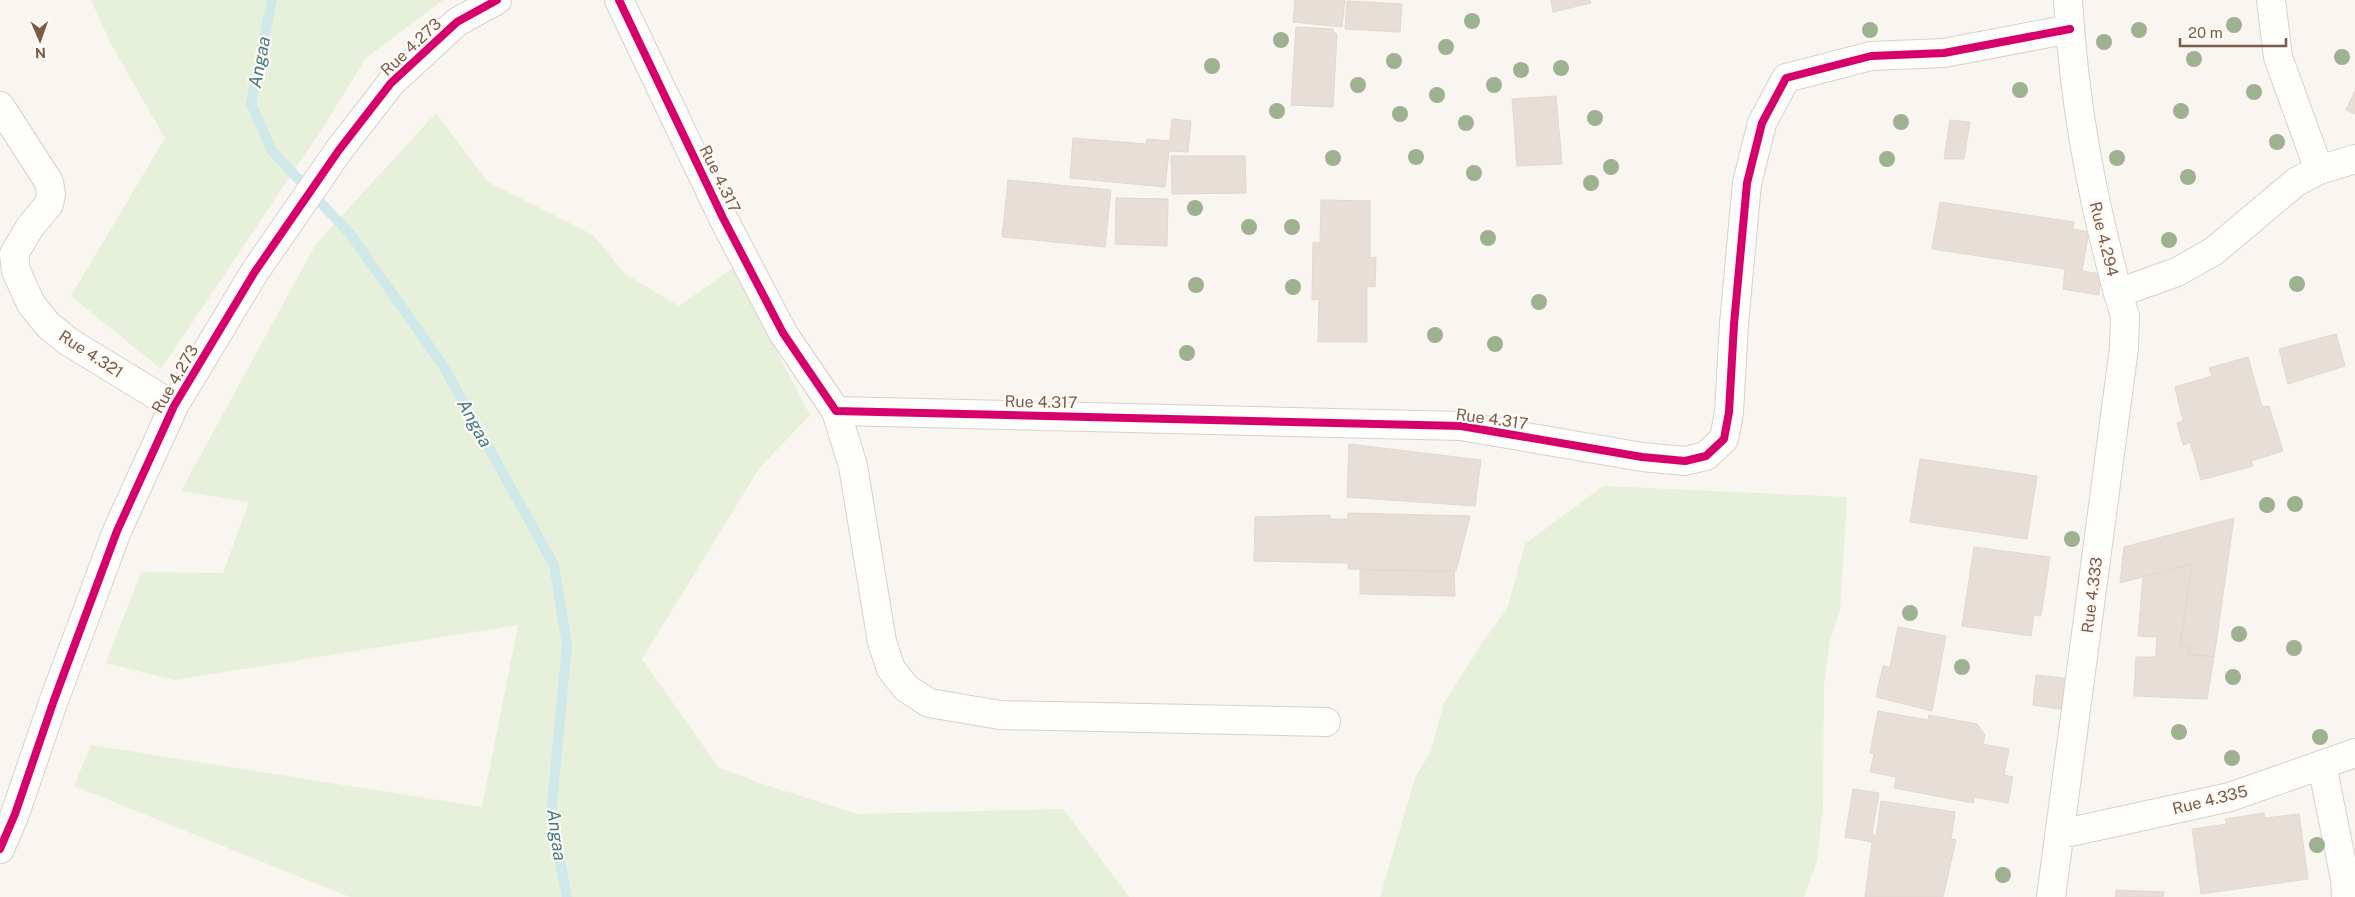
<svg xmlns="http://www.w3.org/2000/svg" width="2355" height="897" viewBox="0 0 2355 897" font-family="'Public Sans',sans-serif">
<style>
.green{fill:#e7f0db}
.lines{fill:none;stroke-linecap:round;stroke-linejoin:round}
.stream{stroke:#d0e8ea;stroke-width:10}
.building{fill:#e6ded7;stroke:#e2d8d2}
.minor-casing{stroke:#d7d1cb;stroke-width:30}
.minor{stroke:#fefefd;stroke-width:28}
.cycleway-casing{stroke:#fffaf3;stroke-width:11}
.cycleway{stroke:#d6006c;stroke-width:8}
.tree{fill:#9eb190}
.labels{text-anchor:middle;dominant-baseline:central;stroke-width:4.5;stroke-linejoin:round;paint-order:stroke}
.street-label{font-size:16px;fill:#7a5c4d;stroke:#fffaf3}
.water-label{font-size:18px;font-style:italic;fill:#437c86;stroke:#fffaf3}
</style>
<rect width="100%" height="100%" fill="#f9f5f0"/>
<path class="green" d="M91,0H443L366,58L322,129L161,369L71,296L165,138L111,44Z
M436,113L488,182L593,235L625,274L679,306L733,268L810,415L760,467L642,659L719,768L760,783L857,814L1063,809L1129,897H350L74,786L91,745L482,807L518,625L174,680L106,663L141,572L223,573L249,502L181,491L316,244Z
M1603,486L1847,497L1840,610L1830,640L1824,685L1823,807L1817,861L1804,897H1380L1415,778L1431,751L1444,703L1482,643L1507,609L1525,544Z"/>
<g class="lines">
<path class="stream" d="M272,0L251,103L272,151L351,235L442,364L554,565L567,644L551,816L567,897"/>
</g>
<path class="building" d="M1295,0H1345L1342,27L1293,22Z
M1551,0H1590L1591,3L1553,12Z
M1347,1L1402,4L1400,32L1345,29Z
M1296,27L1333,29L1334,33L1337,34L1333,107L1291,105Z
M2355,91V114L2346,110Z
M1556,96L1562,164L1517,166L1512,99Z
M1172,119L1191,121L1188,152L1169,151L1165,187L1070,178L1073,138L1146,144L1147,139L1170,141Z
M1950,120L1970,122L1964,159H1944Z
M1171,156H1245L1246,193L1172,194Z
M1008,180L1111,190L1105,247L1002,237Z
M1116,198L1168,199L1167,246L1115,244Z
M1321,200L1370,201V258L1376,257L1375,287L1367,286V342H1318L1319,299L1312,300L1313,242L1320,243Z
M1940,202L2074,222L2073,229L2089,232L2082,271L2101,274L2099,295L2063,289L2065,269L1932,249Z
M2336,334L2345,366L2288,384L2279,349Z
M2248,357L2262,407L2269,406L2283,451L2251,461L2253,466L2201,480L2190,442L2183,445L2177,423L2183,421L2175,387L2212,376L2209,368Z
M1349,444L1481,460L1475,506L1347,497Z
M1920,459L2037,476L2027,539L1910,522Z
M1348,513L1470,516L1456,571L1348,569V563L1254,561L1255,517L1330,515V519H1348Z
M2234,518L2214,657L2188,654L2189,647L2180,646L2192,564L2120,583L2124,547Z
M1974,547L2050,557L2041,616L2034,615L2031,636L1962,626Z
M2192,564L2180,646L2189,647L2188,654L2214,657L2207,699L2134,696L2136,657H2156L2157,637L2138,636L2143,577Z
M1360,570L1454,571L1455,596L1360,594Z
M1898,627L1946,636L1932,711L1876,697L1883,666L1890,667Z
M2036,675L2072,679L2066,710L2033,705Z
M1878,711L1928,720L1929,715L1977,724L1985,735L1983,744L2009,749L2004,775L2013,777L2008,803L1974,797L1973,803L1894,788L1896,777L1870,772L1874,754L1870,753Z
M1853,789L1879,793L1872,834L1876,836L1881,801L1955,812L1951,839L1956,840L1943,897H1865L1872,842L1845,837Z
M2264,813L2265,818L2299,814L2308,879L2201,894L2192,829L2227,824L2225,819Z
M2116,890L2164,892L2163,897H2115Z"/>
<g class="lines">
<defs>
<path id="minor" d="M619,0L723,218L783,333L836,411L1461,426L1642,457L1685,461L1706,456L1724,439L1729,412L1734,324L1747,183L1762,123L1786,78L1871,56L1944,53L2070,29
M2068,0C2074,103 2091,194 2118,293L2177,272L2214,251L2296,182L2319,170L2355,159
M2271,0L2278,57L2319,170
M0,106L49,182L51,194L49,204L30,227L14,254L16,271L31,304L48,325L69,342L174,406
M836,411L853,466L882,642L891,669L906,688L929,703L1000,715L1326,722
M2322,765L2345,879L2346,897
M2061,834L2230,797L2355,753
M0,849L15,814L54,700L117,531L174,406L254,273L339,150L391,83L457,22L497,0
M2051,897L2124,348L2125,316L2118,293"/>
</defs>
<use href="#minor" class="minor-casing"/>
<use href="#minor" class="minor"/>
<defs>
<path id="cycleway" d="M619,0L723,218L783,333L836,411L1461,426L1642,457L1685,461L1706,456L1724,439L1729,412L1734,324L1747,183L1762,123L1786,78L1871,56L1944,53L2070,29
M0,849L15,814L54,700L117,531L174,406L254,273L339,150L391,83L457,22L497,0"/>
</defs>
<use href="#cycleway" class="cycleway-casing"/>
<use href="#cycleway" class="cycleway"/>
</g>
<g class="tree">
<circle cx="1472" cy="21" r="8"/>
<circle cx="2234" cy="25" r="8"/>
<circle cx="1870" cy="30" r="8"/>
<circle cx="2139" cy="30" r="8"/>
<circle cx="1281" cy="40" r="8"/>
<circle cx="2104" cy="42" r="8"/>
<circle cx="1446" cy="47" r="8"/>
<circle cx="2342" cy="57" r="8"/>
<circle cx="2194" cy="59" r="8"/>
<circle cx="1394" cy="61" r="8"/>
<circle cx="1212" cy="66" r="8"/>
<circle cx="1561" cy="68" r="8"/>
<circle cx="1521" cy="70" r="8"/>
<circle cx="1358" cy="85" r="8"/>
<circle cx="1494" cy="85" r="8"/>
<circle cx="2020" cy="90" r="8"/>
<circle cx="2254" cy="92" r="8"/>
<circle cx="1437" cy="95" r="8"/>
<circle cx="1277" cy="111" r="8"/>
<circle cx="2181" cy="111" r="8"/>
<circle cx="1400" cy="114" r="8"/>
<circle cx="1595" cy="118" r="8"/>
<circle cx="1901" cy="122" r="8"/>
<circle cx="1466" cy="123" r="8"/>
<circle cx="2277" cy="142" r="8"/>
<circle cx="1416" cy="157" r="8"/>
<circle cx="1333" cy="158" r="8"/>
<circle cx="2117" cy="158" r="8"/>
<circle cx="1887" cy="159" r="8"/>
<circle cx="1611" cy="167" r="8"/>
<circle cx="1474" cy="173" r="8"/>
<circle cx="2188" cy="177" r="8"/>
<circle cx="1591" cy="183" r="8"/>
<circle cx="1195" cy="208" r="8"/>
<circle cx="1249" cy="227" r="8"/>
<circle cx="1292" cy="227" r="8"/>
<circle cx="1488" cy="238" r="8"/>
<circle cx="2169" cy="240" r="8"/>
<circle cx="2297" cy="284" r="8"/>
<circle cx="1196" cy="285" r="8"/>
<circle cx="1293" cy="287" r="8"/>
<circle cx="1539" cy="302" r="8"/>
<circle cx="1435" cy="335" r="8"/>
<circle cx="1495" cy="344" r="8"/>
<circle cx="1187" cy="353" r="8"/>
<circle cx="2295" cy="504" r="8"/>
<circle cx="2267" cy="505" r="8"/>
<circle cx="2072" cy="539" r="8"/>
<circle cx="1910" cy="613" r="8"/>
<circle cx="2239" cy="634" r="8"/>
<circle cx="2294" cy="648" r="8"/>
<circle cx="1962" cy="667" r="8"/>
<circle cx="2233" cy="677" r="8"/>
<circle cx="2179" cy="732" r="8"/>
<circle cx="2320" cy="737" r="8"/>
<circle cx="2232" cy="758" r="8"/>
<circle cx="2317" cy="845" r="8"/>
<circle cx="2003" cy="875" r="8"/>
</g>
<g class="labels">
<g class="street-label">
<text transform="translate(411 47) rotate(-43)">Rue 4.273</text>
<text transform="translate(720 179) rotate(64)">Rue 4.317</text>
<text transform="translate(2104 239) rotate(76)">Rue 4.294</text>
<text transform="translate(91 354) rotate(33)">Rue 4.321</text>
<text transform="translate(175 379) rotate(-60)">Rue 4.273</text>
<text transform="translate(1041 402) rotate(1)">Rue 4.317</text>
<text transform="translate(1492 419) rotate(8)">Rue 4.317</text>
<text transform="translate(2092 595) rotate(-83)">Rue 4.333</text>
<text transform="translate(2210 800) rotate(-14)">Rue 4.335</text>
</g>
<g class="water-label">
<text transform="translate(259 62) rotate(-79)">Angaa</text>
<text transform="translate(475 423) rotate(61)">Angaa</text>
<text transform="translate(557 835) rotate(82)">Angaa</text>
</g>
</g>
<g transform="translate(40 40) rotate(178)" stroke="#fffaf3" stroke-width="4" paint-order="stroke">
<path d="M0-4L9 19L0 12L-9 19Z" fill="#7a5c4d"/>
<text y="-8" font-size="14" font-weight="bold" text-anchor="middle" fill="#7a5c4d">N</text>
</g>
<path d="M2180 38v8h106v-8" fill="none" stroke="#7a5c4d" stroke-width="2.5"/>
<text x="2188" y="38" font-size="15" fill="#7a5c4d" stroke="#fffaf3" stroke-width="4" paint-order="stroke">20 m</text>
</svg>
